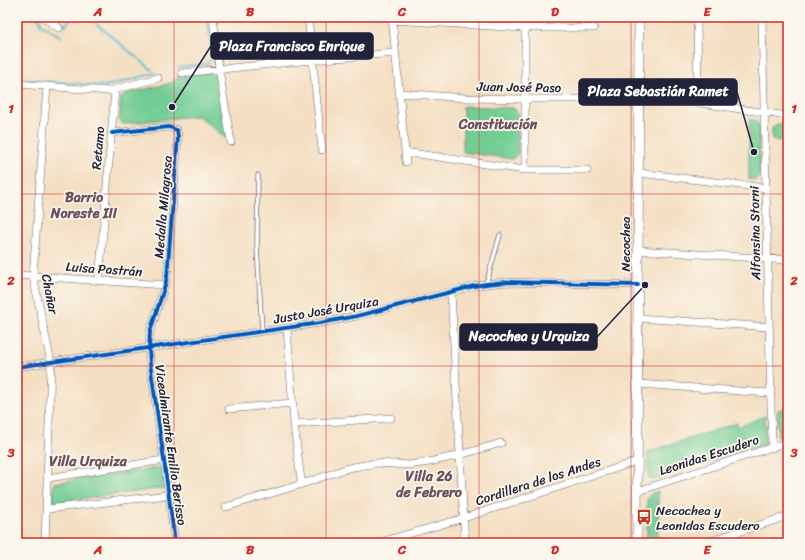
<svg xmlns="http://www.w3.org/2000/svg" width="805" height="560" viewBox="0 0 805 560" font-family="Sriracha,sans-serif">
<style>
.green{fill:#72cd94;stroke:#4a7868}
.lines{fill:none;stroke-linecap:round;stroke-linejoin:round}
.stream{stroke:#52bbcf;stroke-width:2}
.lane-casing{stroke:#6c646b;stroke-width:5}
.street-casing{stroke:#6c646b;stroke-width:8}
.secondary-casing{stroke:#6c646b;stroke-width:10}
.lane{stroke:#fff;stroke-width:3.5}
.street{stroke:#fff;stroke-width:7}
.secondary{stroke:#fff;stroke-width:9}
.cycleway-casing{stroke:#fbf7ec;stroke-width:6}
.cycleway{stroke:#0057b8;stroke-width:4}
.grid{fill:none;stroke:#d62828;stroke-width:1;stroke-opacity:0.55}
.labels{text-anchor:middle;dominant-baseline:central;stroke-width:3.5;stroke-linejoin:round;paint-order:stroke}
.street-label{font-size:13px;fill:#22223b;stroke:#fbf7ec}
.poi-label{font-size:13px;fill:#22223b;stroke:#fbf7ec;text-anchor:start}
.neighbourhood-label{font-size:14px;font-weight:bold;fill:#6b515d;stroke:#fbf7ec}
.leader{fill:none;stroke:#22223b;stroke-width:1.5}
.callout-dot{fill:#22223b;stroke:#fbf7ec;stroke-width:1.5}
.callout{fill:#22223b;stroke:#22223b;stroke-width:1.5}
.callout-label{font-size:14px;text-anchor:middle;font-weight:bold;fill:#fff}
.neatline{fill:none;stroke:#d62828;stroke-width:1.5}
.grid-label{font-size:13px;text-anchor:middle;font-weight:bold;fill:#d62828}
</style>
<rect width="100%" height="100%" fill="#fbf7ec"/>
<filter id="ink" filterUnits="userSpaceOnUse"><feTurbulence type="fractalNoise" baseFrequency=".025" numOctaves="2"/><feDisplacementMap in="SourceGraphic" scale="8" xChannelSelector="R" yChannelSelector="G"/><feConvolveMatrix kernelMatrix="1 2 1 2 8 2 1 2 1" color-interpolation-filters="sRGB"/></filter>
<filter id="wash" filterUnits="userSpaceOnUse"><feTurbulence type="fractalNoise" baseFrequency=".012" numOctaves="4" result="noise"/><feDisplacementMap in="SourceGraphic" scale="16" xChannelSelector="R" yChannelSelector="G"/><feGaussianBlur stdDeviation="0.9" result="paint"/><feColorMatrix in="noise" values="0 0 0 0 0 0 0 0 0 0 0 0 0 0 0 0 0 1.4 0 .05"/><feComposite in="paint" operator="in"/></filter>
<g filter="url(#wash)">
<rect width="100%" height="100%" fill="#f4dfc3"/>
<path class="green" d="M219,69L231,142L198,116L183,117L123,124L119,120L121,98L125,94L171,83L179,77Z
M463,106L514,108L518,113V154L513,159L463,152Z
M749,119L755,120L759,125L760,176L755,180L749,179Z
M777,124L788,125V141L772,140V128Z
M788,407V436L778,439V410Z
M765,416V444L653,480L648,476V452L737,423L738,427Z
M162,467L164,488L53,503L54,483Z
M658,491V543H647V499L652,493Z"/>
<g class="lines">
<path class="stream" d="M36,17L40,19L41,24L61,37
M54,17L66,25L72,17
M88,17L152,70
M178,67L207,64L212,57L207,17
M17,79L106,86L156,73"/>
</g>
</g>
<g filter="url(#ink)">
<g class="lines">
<defs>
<path id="lane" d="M258,175L257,246L262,331
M486,284L500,235"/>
<path id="street" d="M43,17L59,28
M213,17L219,69L231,142
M308,17L322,150
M392,17L406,162
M697,17L698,103
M762,17L772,448
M392,20L525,28H594
M182,73L312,60L395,53
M17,84L109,91L158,78
M399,93L466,98L525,99H639
M639,94L788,116
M112,133L169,127L177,130L178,137L167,277L165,285L150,332L149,349L150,363L164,460L175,543
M405,152L525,170H587
M525,170V28
M639,173L766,188
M638,250L788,260
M17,275L165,285
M99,281L115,90
M451,293L465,543
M638,318L769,327
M287,328L294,424L300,473L302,484
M17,367L320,323L357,316L474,286L486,284L506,282L638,285
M638,384L770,393
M229,409L292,403
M294,424L391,418
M48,478L164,460
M638,491L788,442
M226,507L302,484L348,468L376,463L409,465L429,462L460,455L501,443
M47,509L168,495
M45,543L51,363L33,276L47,86
M377,543L464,518L638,461
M704,543L788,516"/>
<path id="secondary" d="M637,543L639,17"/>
</defs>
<use href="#lane" class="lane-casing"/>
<use href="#street" class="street-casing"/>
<use href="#secondary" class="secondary-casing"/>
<use href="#lane" class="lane"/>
<use href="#street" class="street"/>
<use href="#secondary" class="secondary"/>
<defs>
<path id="cycleway" d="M112,133L169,127L177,130L178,137L167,277L165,285L150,332L149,349L150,363L164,460L175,543
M17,367L320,323L357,316L474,286L486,284L506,282L638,285"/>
</defs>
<use href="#cycleway" class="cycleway-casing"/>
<use href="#cycleway" class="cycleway"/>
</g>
</g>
<path class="grid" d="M174,17V543M326,17V543M479,17V543M631,17V543M17,194H788M17,366H788"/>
<defs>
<symbol id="bus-bare" viewBox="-9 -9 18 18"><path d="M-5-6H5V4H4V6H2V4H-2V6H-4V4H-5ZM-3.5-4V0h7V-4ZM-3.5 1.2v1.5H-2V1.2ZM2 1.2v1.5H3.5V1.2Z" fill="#c8321e" stroke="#fbf7ec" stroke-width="2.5" paint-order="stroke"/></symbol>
</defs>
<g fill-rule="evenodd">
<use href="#bus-bare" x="633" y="506" width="22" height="22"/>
</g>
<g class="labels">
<g class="street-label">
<text transform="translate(519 87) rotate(1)">Juan José Paso</text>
<text transform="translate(98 148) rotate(-85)">Retamo</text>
<text transform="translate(163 207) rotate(-85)">Medalla Milagrosa</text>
<text transform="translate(755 233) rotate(-91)">Alfonsina Storni</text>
<text transform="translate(625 244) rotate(-90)">Necochea</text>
<text transform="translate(104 269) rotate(4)">Luisa Pastrán</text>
<text transform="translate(50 294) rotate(79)">Chañar</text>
<text transform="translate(326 310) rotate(-10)">Justo José Urquiza</text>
<text transform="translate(171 445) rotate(82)">Vicealmirante Emilio Berisso</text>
<text transform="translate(709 455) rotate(-18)">Leonidas Escudero</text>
<text transform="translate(538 481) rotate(-18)">Cordillera de los Andes</text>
</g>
<g class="poi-label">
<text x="656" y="510">Necochea y<tspan x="656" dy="15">Leonidas Escudero</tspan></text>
</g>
<g class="neighbourhood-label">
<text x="498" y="124">Constitución</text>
<text x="84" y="197">Barrio<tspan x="84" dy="16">Noreste III</tspan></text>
<text x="88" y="461">Villa Urquiza</text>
<text x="429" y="476">Villa 26<tspan x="429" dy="16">de Febrero</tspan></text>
</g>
</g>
<path class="leader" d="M172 107L211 46M754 152L737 92M645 285L597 337"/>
<g class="callout-dot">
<circle cx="172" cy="107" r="4"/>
<circle cx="754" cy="152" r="4"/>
<circle cx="645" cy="285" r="4"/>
</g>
<g class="callout">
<rect x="211" y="33" width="162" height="26" rx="4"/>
<rect x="579" y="79" width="158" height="26" rx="4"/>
<rect x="460" y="324" width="137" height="26" rx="4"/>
</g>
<g class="callout-label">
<text x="292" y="51">Plaza Francisco Enrique</text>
<text x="658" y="96">Plaza Sebastián Ramet</text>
<text x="529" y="341">Necochea y Urquiza</text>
</g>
<rect width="805" height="560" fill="none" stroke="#fbf7ec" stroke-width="44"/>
<rect x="22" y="22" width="761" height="516" class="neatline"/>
<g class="grid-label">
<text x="98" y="16">A</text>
<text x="250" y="16">B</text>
<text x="402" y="16">C</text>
<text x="555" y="16">D</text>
<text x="707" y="16">E</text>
<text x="11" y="113">1</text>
<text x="794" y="113">1</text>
<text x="11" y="285">2</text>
<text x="794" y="285">2</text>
<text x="11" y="457">3</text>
<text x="794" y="457">3</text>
<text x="98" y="554">A</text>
<text x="250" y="554">B</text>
<text x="402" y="554">C</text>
<text x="555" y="554">D</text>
<text x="707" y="554">E</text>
</g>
</svg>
